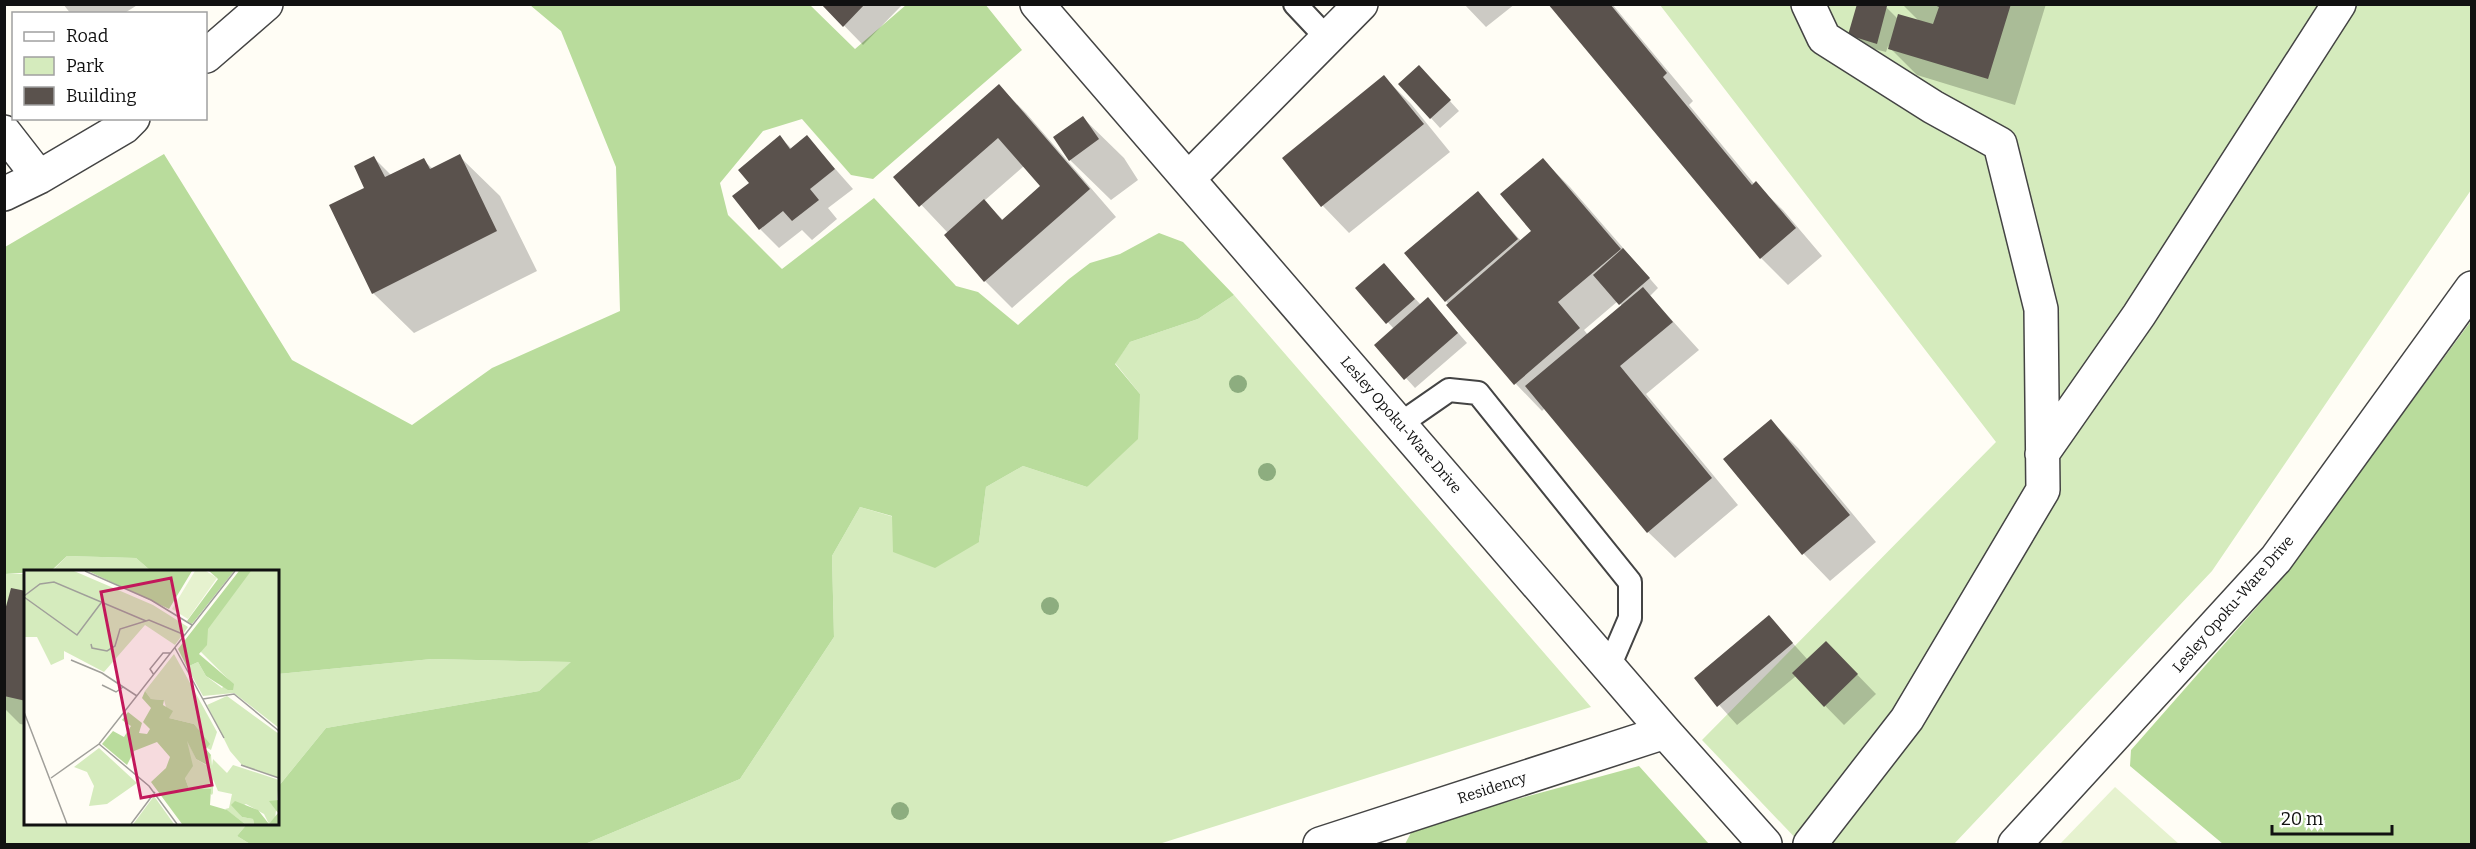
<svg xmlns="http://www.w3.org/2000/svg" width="2476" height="849" viewBox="0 0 2476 849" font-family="Bitter,serif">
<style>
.green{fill:#d5ebbd}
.forest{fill:#b9dc9c}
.pitch{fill:#e6f2cf}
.shadow{fill:#0003;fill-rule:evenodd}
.building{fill:#5a524d}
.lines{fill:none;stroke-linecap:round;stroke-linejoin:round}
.lane-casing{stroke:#444;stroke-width:26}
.street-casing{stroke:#444;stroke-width:36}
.lane{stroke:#fff;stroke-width:22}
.street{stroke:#fff;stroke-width:33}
.tree{fill:#8dad7f}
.labels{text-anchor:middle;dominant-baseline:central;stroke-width:6;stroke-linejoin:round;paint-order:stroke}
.street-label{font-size:15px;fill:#111;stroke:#fff}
.inset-road{fill:none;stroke:#a09f9a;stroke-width:1.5}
.view{fill:#c2185b;fill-opacity:0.15;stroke:#c2185b;stroke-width:3}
.inset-edge{fill:none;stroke:#111;stroke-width:3}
</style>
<rect width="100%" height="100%" fill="#fffdf5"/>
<path class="green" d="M1660,5H2471V190L2212,571L1954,844H1801L1702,740L1996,442Z
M1234,295L1591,707L1159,844H585L740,779L834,637L832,556L860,507L979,542L986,487L1023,466L1087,487L1140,394L1115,363L1130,342L1198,319Z
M67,556L136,558L151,571L51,572Z
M4,574H25L26,824H247L237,836L250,844H5Z
M432,659L572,662L539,691L326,728L278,787V674Z"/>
<path class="forest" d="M985,4L1022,50L873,179L851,175L802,119L763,131L720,183L728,215L782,269L874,198L956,286L978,292L1018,325L1069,279L1090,263L1120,254L1159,233L1183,242L1234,295L1198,319L1130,342L1115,364L1140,394L1138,439L1087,487L1023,466L986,487L979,542L935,568L893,552L892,516L860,507L832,556L834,637L740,779L585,844H250L237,836L247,824H278V787L326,728L539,691L571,662L432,659L278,674V572L151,571L136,558L67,556L51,571L5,574V247L164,154L292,360L412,425L492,368L620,311L616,167L561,31L530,5H810L855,49L906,5Z
M2471,321V844H2223L2130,766L2131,750L2278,583Z
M1639,766L1709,844H1405L1414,827Z"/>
<path class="pitch" d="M2115,787L2179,844H2060Z"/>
<path class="shadow" d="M63,4H139L123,14H71Z
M823,4H903L863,45Z
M1464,4H1515L1486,27Z
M1550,4H1612L1693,101L1689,105L1755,185L1756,184L1783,210L1822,256L1788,285L1761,258Z
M1858,4H1875L1887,8L1898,19L1920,22L1902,4H2046L2015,105L1917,75L1888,46L1886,52L1859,45L1849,35Z
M1384,77L1411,104L1450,152L1349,233L1323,206L1284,158Z
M1428,77L1459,111L1440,128L1400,84Z
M999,86L1026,113L1116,217L1012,308L985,281L948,233L895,177ZM1024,166L1042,186L1003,220L984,201Z
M1083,118L1124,158L1138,180L1111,200L1070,160Z
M780,137L792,149L807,137L853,189L828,208L837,219L812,240L802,230L779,248L760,229L751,183Z
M459,156L500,196L537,271L414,333L373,293L366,188L374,158L392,176L423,160L433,169Z
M1543,160L1570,187L1658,288L1650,296L1699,350L1646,394L1738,505L1675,558L1648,532L1545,408L1542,411L1516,384L1446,301L1478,193L1522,242L1534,231ZM1618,301L1622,306L1588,335L1584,330Z
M1384,265L1421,305L1437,309L1467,343L1415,388L1376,345L1394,329L1357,288Z
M1771,421L1798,448L1876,542L1830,581L1804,554Z
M26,593V725L20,724L4,708V620Z
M1769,617L1808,660L1845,662L1876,694L1844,725L1796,676L1737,725L1696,679Z"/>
<path class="building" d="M821,4H865L843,27Z
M1548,4H1610L1667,73L1663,77L1752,185L1756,181L1796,228L1760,259Z
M1857,4L1887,6L1877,44L1848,35Z
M1932,4H2011L1988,79L1888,49L1898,14L1933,24L1939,7Z
M1419,65L1451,100L1430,119L1398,84Z
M1384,75L1424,124L1321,207L1282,158Z
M999,84L1090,189L984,282L944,235L984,199L1002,220L1040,186L998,138L919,207L893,177Z
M1083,116L1099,139L1069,161L1053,137Z
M780,135L790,149L807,135L835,169L810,189L819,200L792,221L783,211L759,230L732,196L749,183L738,170Z
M460,154L497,231L372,294L329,205L364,188L354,166L374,156L385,177L424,158L430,169Z
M1543,158L1621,249L1558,302L1580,328L1514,385L1446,305L1531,231L1500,194Z
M1478,191L1518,239L1445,302L1404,253Z
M1623,248L1650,278L1619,305L1593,275Z
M1384,263L1415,299L1386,324L1355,288Z
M1643,287L1673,322L1620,366L1712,478L1647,533L1525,386Z
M1428,297L1458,333L1404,380L1374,345Z
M1771,419L1850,515L1802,555L1723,459Z
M11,588L26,591V701L4,696V614Z
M1769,615L1793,643L1717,707L1694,678Z
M1826,641L1858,674L1824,707L1792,673Z"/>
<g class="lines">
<defs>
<path id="lane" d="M1295,4L1327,38
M1400,424L1449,390L1478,393L1630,582V618L1609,667"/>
<path id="street" d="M1037,4L1665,732L1765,844
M1808,4L1824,38L1933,107L2000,144L2041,309L2043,490L1907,719L1810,844
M206,56L266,4
M4,132L39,177
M1188,179L1361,4
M4,194L39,177L124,127L133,118
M2042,454L2139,315L2339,4
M1320,844L1665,732
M2015,844L2276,559L2472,288"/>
</defs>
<use href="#lane" class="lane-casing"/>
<use href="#street" class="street-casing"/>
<use href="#lane" class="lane"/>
<use href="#street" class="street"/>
</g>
<g class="tree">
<circle cx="1238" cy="384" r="9"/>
<circle cx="1267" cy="472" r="9"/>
<circle cx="1050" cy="606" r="9"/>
<circle cx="900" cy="811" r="9"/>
</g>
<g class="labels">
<g class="street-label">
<text transform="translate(1401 425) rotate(49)">Lesley Opoku-Ware Drive</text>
<text transform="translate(2233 604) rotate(-49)">Lesley Opoku-Ware Drive</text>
<text transform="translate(1492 788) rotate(-18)">Residency</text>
</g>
</g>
<g transform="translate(24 570)">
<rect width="255" height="255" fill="#fffdf5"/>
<path d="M2,1H50L129,35L164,57L151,75L121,55L80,102L40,81V89L27,95L13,67H0ZM215,1H255V158L210,123L179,126L163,97L174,92L182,106L198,118L205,110L168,73ZM150,84L193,162L187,180L183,178L185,174L170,154L145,148L140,130L127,129L121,121ZM203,126L255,164V208L218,195L206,181L183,135ZM163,170L172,189L182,195L187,185L188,196L189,189L203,203L209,195L255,210L251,250L245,254L240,244L222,234L212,239L218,247L229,249L230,254H221L201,239L205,238L208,224L194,221L189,209V223L188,225L180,219H165L161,208ZM75,178L113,213L83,234L65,236L70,216L63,202L50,197ZM130,226L150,254H110V253Z" fill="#d5ebbd"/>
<path d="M64,1H168L145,39ZM185,1H210L168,54L163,51L194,9ZM215,1H227L184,59L183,75L175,84L210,114L209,120H204L182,106L174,92L163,97L154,79ZM121,121L127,129L140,130L139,135L149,141L145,148L170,154L186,174L182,179L187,185L183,195L172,189L163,171L169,196L161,208L165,219H187L186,235L203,240L221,254H158L127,212L142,198L146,187L133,172L110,181L103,195L78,174L89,161L100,167L107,156L98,150L104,142L118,153L115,163L123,164L126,159L119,152L127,138L118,128ZM255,230V254H230L229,249L218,247L207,235L211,231L234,240L245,254L254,243L245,231Z" fill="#b9dc9c"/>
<path d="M171,1H182L193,8L164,49L148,39Z" fill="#e6f2cf"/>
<path class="inset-road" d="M61,1L127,30L168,55M0,26L16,14L30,12L122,51M0,27L53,65L77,33M67,74L68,78L83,81L91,76L96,59L125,50L161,65M151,78L200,168M47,90L78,103L113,126M130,105L126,99L139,83H146M78,115L92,122L99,117M179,129L210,124L255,161M0,142L43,254M75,174L125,216L153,254M217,195L255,208M27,208L75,174L211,1M107,254L131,222"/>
<path class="view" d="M147,8L188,215L117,228L77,22Z"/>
<rect width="255" height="255" class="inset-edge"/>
</g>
<rect width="2476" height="849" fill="none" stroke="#111111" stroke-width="12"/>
<rect x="12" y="12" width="195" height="108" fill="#ffffff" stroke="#a0a0a0" stroke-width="1.5"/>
<rect x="24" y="32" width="30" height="9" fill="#ffffff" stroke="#a0a0a0" stroke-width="1.5"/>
<text x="66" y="42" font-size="18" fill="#111111">Road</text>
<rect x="24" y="57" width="30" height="18" fill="#d5ebbd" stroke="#a0a0a0" stroke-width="1.5"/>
<text x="66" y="72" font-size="18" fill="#111111">Park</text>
<rect x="24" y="87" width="30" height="18" fill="#5a524d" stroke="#a0a0a0" stroke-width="1.5"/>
<text x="66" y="102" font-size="18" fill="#111111">Building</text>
<path d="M2272 825v9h120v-9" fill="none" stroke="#111111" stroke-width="3"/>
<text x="2281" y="825" font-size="18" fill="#111111" stroke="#ffffff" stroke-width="4.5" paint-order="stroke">20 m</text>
</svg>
